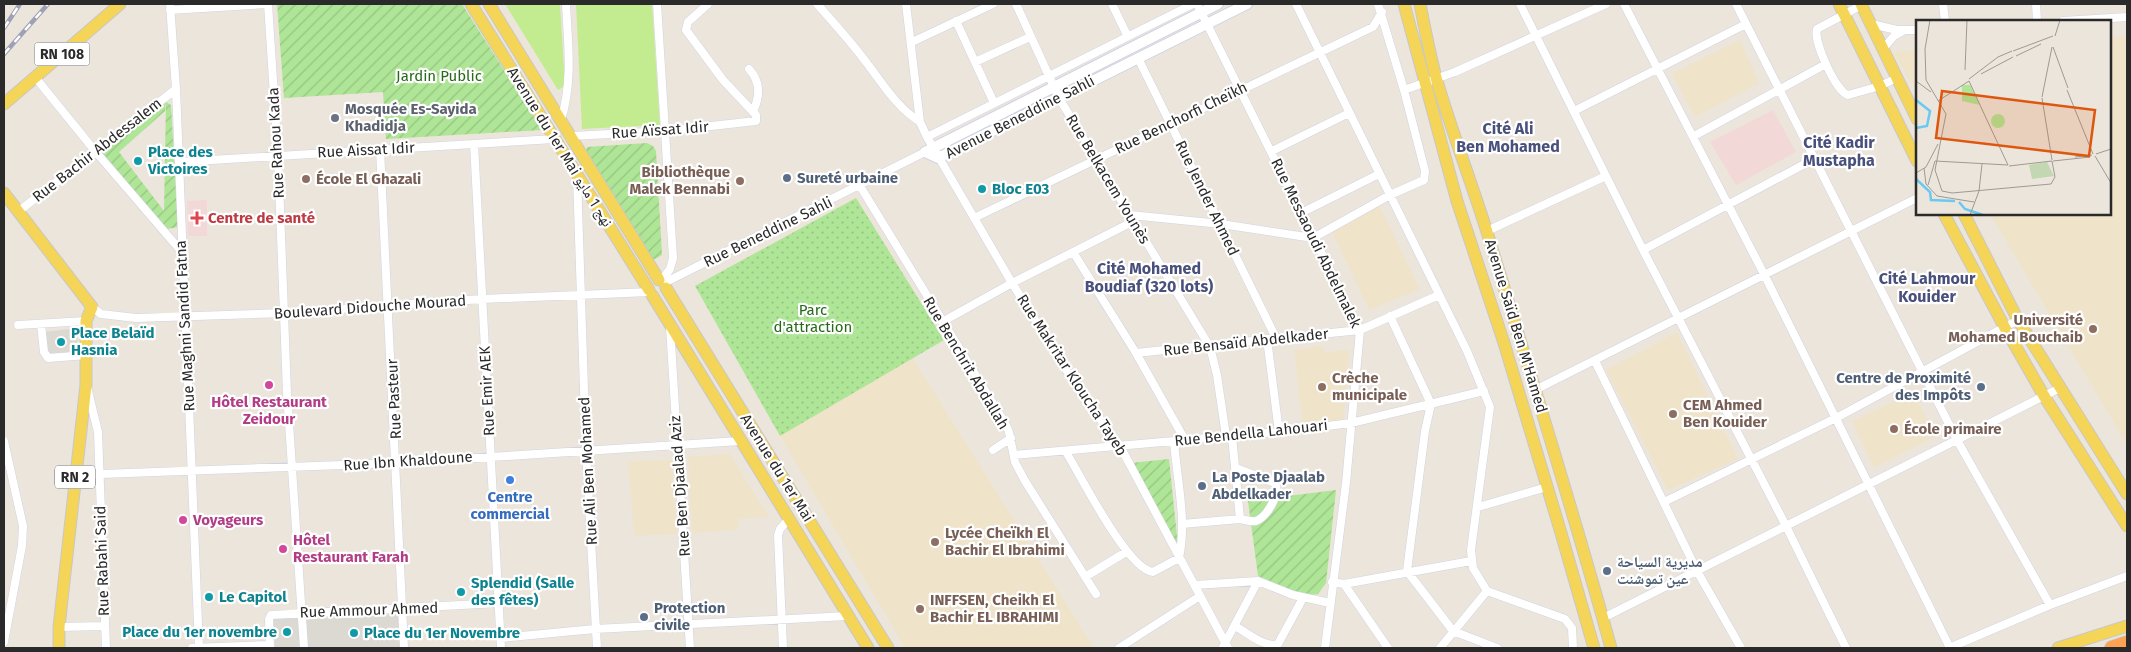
<svg xmlns="http://www.w3.org/2000/svg" width="2131" height="652" viewBox="0 0 2131 652" font-family="'Fira Sans','Noto Naskh Arabic',sans-serif">
<style>
.education{fill:#efe4ca}
.medical{fill:#f3d8d8}
.park{fill:url(#park-dots)}
.garden{fill:url(#garden-furrows)}
.pitch{fill:#c3ec91}
.plaza{fill:#dcd8d2}
.lines{fill:none;stroke-linecap:round;stroke-linejoin:round}
.street-casing{stroke:#d0d3e3;stroke-width:9}
.secondary-casing{stroke:#d0d3e3;stroke-width:12}
.primary-casing{stroke:#c8c8c8;stroke-width:13}
.highway-casing{stroke:#c8c8c8;stroke-width:16}
.street{stroke:#fff;stroke-width:8}
.secondary{stroke:#fff;stroke-width:10}
.primary{stroke:#f4d558;stroke-width:11}
.highway{stroke:#ffa353;stroke-width:14}
.rail-casing{stroke:#9ea0b5;stroke-width:4.5}
.rail{stroke:#fff;stroke-width:2.5;stroke-dasharray:8;stroke-linecap:butt}
.worship-dot{fill:#6b7280;stroke:#fff;stroke-width:2}
.culture-dot{fill:#0f9aa8;stroke:#fff;stroke-width:2}
.service-dot{fill:#5c6f8a;stroke:#fff;stroke-width:2}
.education-dot{fill:#8d6e63;stroke:#fff;stroke-width:2}
.health-dot{fill:#e0444e;stroke:#fff;stroke-width:2}
.hotel-dot{fill:#d1479c;stroke:#fff;stroke-width:2}
.shop-dot{fill:#3f7fe0;stroke:#fff;stroke-width:2}
.labels{text-anchor:middle;dominant-baseline:central;stroke-width:4.5;stroke-linejoin:round;paint-order:stroke}
.shield{fill:#fff;stroke:#6a6a6a;stroke-width:1}
.shield-label{font-size:14px;font-weight:bold;fill:#2a2a2a}
.park-label{font-size:15px;fill:#266918;stroke:#fff}
.worship-label{font-size:15px;font-weight:bold;fill:#5b616d;stroke:#fff;text-anchor:start}
.street-label{font-size:15px;fill:#2a2a2a;stroke:#fff}
.culture-label{font-size:15px;font-weight:bold;fill:#0d838f;stroke:#fff;text-anchor:start}
.education-label{font-size:15px;font-weight:bold;fill:#785e54;stroke:#fff;text-anchor:start}
.service-label{font-size:15px;font-weight:bold;fill:#4e5e75;stroke:#fff;text-anchor:start}
.health-label{font-size:15px;font-weight:bold;fill:#be3a42;stroke:#fff;text-anchor:start}
.hotel-label{font-size:15px;font-weight:bold;fill:#b23c85;stroke:#fff;text-anchor:start}
.shop-label{font-size:15px;font-weight:bold;fill:#366cbe;stroke:#fff}
.neighbourhood-label{font-size:16px;font-weight:bold;fill:#49507c;stroke:#fff}
.inset-river{fill:none;stroke:#6ac9f2;stroke-width:2.5}
.inset-road{fill:none;stroke:#9e9a94;stroke-width:1}
.view{fill:#de570e;fill-opacity:0.15;stroke:#de570e;stroke-width:2.5}
.inset-edge{fill:none;stroke:#2a2a2a;stroke-width:2.5}
</style>
<defs>
<pattern id="park-dots" width="8" height="8" patternUnits="userSpaceOnUse" patternTransform="scale(1.25)"><rect width="8" height="8" fill="#aee596"/><path d="M2 2h.1M6 6h.1" fill="none" stroke="#96c581" stroke-width="1.8" stroke-linecap="round"/></pattern>
<pattern id="garden-furrows" width="10" height="10" patternUnits="userSpaceOnUse" patternTransform="scale(1.25)"><rect width="10" height="10" fill="#aee596"/><path d="M-1 1l2-2M0 10L10 0M9 11l2-2" fill="none" stroke="#96c581"/></pattern>
</defs>
<rect width="100%" height="100%" fill="#ece5db"/>
<path class="education" d="M2127,36V445L1990,214H2110V37Z
M1740,40L1759,83L1695,117L1672,74Z
M1917,50V92L1893,52Z
M1379,205L1420,289L1369,310L1331,230Z
M1677,332L1738,459L1668,490L1606,370Z
M1323,346L1324,352L1349,350L1343,423L1303,428L1294,350Z
M912,357L1094,648H905L780,436Z
M1913,393L1936,436L1874,468L1852,421Z
M730,454L769,517L738,519V530L692,533L688,457Z
M672,460L677,534L634,536L628,461Z"/>
<path class="medical" d="M1773,110L1796,152L1736,185L1710,142Z
M207,200V236H188L187,201Z"/>
<path class="park" d="M856,198L944,340L780,436L695,286Z"/>
<path class="garden" d="M277,4H462L542,130L386,139L383,92L284,98Z
M166,101L165,111L119,152L164,211L166,102L171,105L178,227L167,229L98,151Z
M647,143L653,146L656,151L662,255L655,259H649L585,154L587,147Z
M1169,459L1178,546L1131,463Z
M1336,490L1326,583L1318,594L1304,596L1258,576L1248,501Z"/>
<path class="pitch" d="M505,4H560L565,86L558,90Z
M576,4H652L660,125L582,129Z"/>
<path class="plaza" d="M77,328L78,351L46,354L44,332Z
M299,614L300,648H275L273,616Z
M400,614L402,648H307L305,619Z"/>
<g class="lines">
<defs>
<path id="street" d="M170,4L176,89L199,648
M268,4L278,156L287,393L304,648
M657,4L673,258L670,269L661,281
M817,4C835,24 853,44 869,66C885,87 897,107 920,122
M906,4L920,122L927,137L1012,283L1080,392L1120,446L1228,648
M1016,4L1059,98L1210,347L1217,375L1226,436
M1112,4L1127,35
M1197,4L1360,330L1346,483L1325,648
M1296,4L1467,351L1490,407L1471,550L1473,568L1487,591L1565,619L1572,628L1573,648
M1378,4L1404,90
M1520,4L1643,250L1786,526L1846,648
M1624,4L1765,276L1950,648
M1736,4L1957,440L2050,605
M1943,4L1945,21
M2036,4L2037,21
M1862,5L1817,29C1813,41 1836,92 1848,95L1880,86L1897,78
M170,10L268,4
M956,21L994,103
M2063,21L2127,17
M1871,24L1897,30H1917
M912,42L993,4
M1883,49L1894,36L1903,31
M1138,58L1276,338
M975,62L1030,37
M749,69C761,82 760,96 753,112
M35,77L95,151L181,251
M1574,111L1746,24
M561,120C573,81 568,44 566,4
M572,136L666,131L756,121V115L723,80L686,30L688,22L708,4
M1694,136L1826,64
M927,137L1193,4
M474,144L501,648
M380,149L404,648
M1272,151L1349,113
M179,162L554,139
M577,176L586,450L597,648
M860,186L1005,423L1009,432L1015,462L1025,481L1096,594
M19,211L176,89
M1301,213L1379,174
M1130,215L1221,224L1313,238L1390,195L1424,180L1425,171L1404,90L1455,72L1606,4
M974,218L1373,27L1382,12
M1487,231L1606,176
M1643,250L1814,159
M1073,252L1136,353L1185,440
M664,283L925,152
M92,307L101,314L136,318L284,313L482,299L650,292
M1390,316L1431,404L1425,431L1407,571L1453,631L1497,648
M942,322L1012,283L1134,221
M41,324L44,352L48,358L87,355
M18,325L86,321
M670,327L690,648
M1267,339L1279,432
M1136,353L1360,330L1439,295
M1595,361L1697,571L1741,648
M87,387L98,432L106,648
M1535,390L1917,198
M4,441L23,526L22,546L4,642
M993,450L1011,438
M1066,452C1081,476 1127,569 1153,572L1179,558C1187,521 1177,479 1174,442
M1014,455L1279,432L1351,423L1484,391
M1236,468L1275,483C1281,493 1267,517 1256,521C1251,522 1245,520 1240,519
M75,475L397,463L740,441
M1664,502L1836,418L2018,320
M1478,507L1547,487
M1182,524L1240,519L1232,436
M1085,577L1126,552
M1332,582L1344,584L1471,561
M1344,584L1388,648
M1195,585L1258,581L1293,595L1330,603
M1603,618L2060,388
M1235,626C1246,632 1266,649 1278,644L1303,598
M59,627L105,626
M501,638L595,629L847,616
M1223,647L1258,581
M192,648L270,645
M270,648L269,619L271,615L499,603
M783,648L778,535L780,529L789,519
M1119,648L1200,596
M1440,648L1487,591
M1949,648L2050,605L2127,576"/>
<path id="secondary" d="M925,152L938,158L1247,4
M925,152L1218,4"/>
<path id="primary" d="M471,4L649,290
M489,4L659,280
M1404,4L1457,201L1504,343L1561,533L1594,648
M1420,4C1425,29 1430,56 1437,81C1452,132 1471,181 1487,232C1529,370 1573,509 1611,648
M1839,4L1917,161
M1861,4L1917,119
M4,104L120,4
M4,193L92,307L86,321V385L59,627V648
M1944,214L2005,328L2044,396L2127,526
M1964,214L2018,320L2127,494
M666,288L888,648
M652,295L868,648
M2058,648L2127,626"/>
<path id="highway" d="M2112,648L2127,643"/>
</defs>
<use href="#street" class="street-casing"/>
<use href="#secondary" class="secondary-casing"/>
<use href="#primary" class="primary-casing"/>
<use href="#highway" class="highway-casing"/>
<use href="#street" class="street"/>
<use href="#secondary" class="secondary"/>
<use href="#primary" class="primary"/>
<use href="#highway" class="highway"/>
<defs>
<path id="rail" d="M4,28L20,4
M4,54L48,4"/>
</defs>
<use href="#rail" class="rail-casing"/>
<use href="#rail" class="rail"/>
</g>
<circle class="worship-dot" cx="335" cy="118" r="5"/>
<g class="culture-dot">
<circle cx="138" cy="161" r="5"/>
<circle cx="982" cy="189" r="5"/>
<circle cx="61" cy="342" r="5"/>
<circle cx="461" cy="592" r="5"/>
<circle cx="209" cy="597" r="5"/>
<circle cx="287" cy="632" r="5"/>
<circle cx="354" cy="633" r="5"/>
</g>
<g class="service-dot">
<circle cx="787" cy="178" r="5"/>
<circle cx="1981" cy="387" r="5"/>
<circle cx="1202" cy="486" r="5"/>
<circle cx="1607" cy="571" r="5"/>
<circle cx="644" cy="617" r="5"/>
</g>
<g class="education-dot">
<circle cx="306" cy="179" r="5"/>
<circle cx="740" cy="181" r="5"/>
<circle cx="2093" cy="329" r="5"/>
<circle cx="1322" cy="387" r="5"/>
<circle cx="1673" cy="414" r="5"/>
<circle cx="1894" cy="429" r="5"/>
<circle cx="935" cy="542" r="5"/>
<circle cx="920" cy="609" r="5"/>
</g>
<path class="health-dot" d="M194.5 210.5h5v5h5v5h-5v5h-5v-5h-5v-5h5z"/>
<g class="hotel-dot">
<circle cx="269" cy="385" r="5"/>
<circle cx="183" cy="520" r="5"/>
<circle cx="283" cy="549" r="5"/>
</g>
<circle class="shop-dot" cx="510" cy="480" r="5"/>
<g class="labels">
<g class="shield">
<rect x="34.5" y="42.5" width="55" height="23" rx="4"/>
<rect x="55" y="465.5" width="40" height="23" rx="4"/>
</g>
<g class="shield-label">
<text x="62" y="54">RN 108</text>
<text x="75" y="477">RN 2</text>
</g>
<g class="park-label">
<text x="439" y="76">Jardin Public</text>
<text x="813" y="310">Parc<tspan x="813" dy="17">d'attraction</tspan></text>
</g>
<g class="worship-label">
<text x="345" y="109">Mosquée Es-Sayida<tspan x="345" dy="17">Khadidja</tspan></text>
</g>
<g class="street-label">
<text transform="translate(1020 117) rotate(-27)">Avenue Beneddine Sahli</text>
<text transform="translate(1181 118) rotate(-26)">Rue Benchorfi Cheïkh</text>
<text transform="translate(660 130) rotate(-4)">Rue Aïssat Idir</text>
<text transform="translate(276 143) rotate(-93)">Rue Rahou Kada</text>
<text transform="translate(560 147) rotate(58)">Avenue du 1er Mai نهج 1 مايو</text>
<text transform="translate(97 150) rotate(-38)">Rue Bachir Abdessalem</text>
<text transform="translate(366 150) rotate(-3)">Rue Aissat Idir</text>
<text transform="translate(1108 179) rotate(59)">Rue Belkacem Younès</text>
<text transform="translate(1207 198) rotate(64)">Rue Jender Ahmed</text>
<text transform="translate(768 232) rotate(-26)">Rue Beneddine Sahli</text>
<text transform="translate(1316 243) rotate(64)">Rue Messaoudi Abdelmalek</text>
<text transform="translate(370 307) rotate(-4)">Boulevard Didouche Mourad</text>
<text transform="translate(185 326) rotate(-93)">Rue Maghni Sandid Fatna</text>
<text transform="translate(1516 326) rotate(73)">Avenue Saïd Ben M'Hamed</text>
<text transform="translate(1246 342) rotate(-6)">Rue Bensaïd Abdelkader</text>
<text transform="translate(966 363) rotate(59)">Rue Benchrit Abdallah</text>
<text transform="translate(1072 375) rotate(57)">Rue Makritar Kloucha Tayeb</text>
<text transform="translate(487 391) rotate(-93)">Rue Emir AEK</text>
<text transform="translate(394 399) rotate(-93)">Rue Pasteur</text>
<text transform="translate(1251 433) rotate(-6)">Rue Bendella Lahouari</text>
<text transform="translate(408 461) rotate(-4)">Rue Ibn Khaldoune</text>
<text transform="translate(777 468) rotate(58)">Avenue du 1er Mai</text>
<text transform="translate(588 471) rotate(-93)">Rue Ali Ben Mohamed</text>
<text transform="translate(680 486) rotate(-94)">Rue Ben Djaalad Aziz</text>
<text transform="translate(102 561) rotate(-92)">Rue Rabahi Said</text>
<text transform="translate(369 610) rotate(-2)">Rue Ammour Ahmed</text>
</g>
<g class="culture-label">
<text x="148" y="152">Place des<tspan x="148" dy="17">Victoires</tspan></text>
<text x="992" y="189">Bloc E03</text>
<text x="71" y="333">Place Belaïd<tspan x="71" dy="17">Hasnia</tspan></text>
<text x="471" y="583">Splendid (Salle<tspan x="471" dy="17">des fêtes)</tspan></text>
<text x="219" y="597">Le Capitol</text>
<text x="277" y="632" text-anchor="end">Place du 1er novembre</text>
<text x="364" y="633">Place du 1er Novembre</text>
</g>
<g class="education-label">
<text x="730" y="172" text-anchor="end">Bibliothèque<tspan x="730" dy="17">Malek Bennabi</tspan></text>
<text x="316" y="179">École El Ghazali</text>
<text x="2083" y="320" text-anchor="end">Université<tspan x="2083" dy="17">Mohamed Bouchaib</tspan></text>
<text x="1332" y="378">Crèche<tspan x="1332" dy="17">municipale</tspan></text>
<text x="1683" y="405">CEM Ahmed<tspan x="1683" dy="17">Ben Kouider</tspan></text>
<text x="1904" y="429">École primaire</text>
<text x="945" y="533">Lycée Cheïkh El<tspan x="945" dy="17">Bachir El Ibrahimi</tspan></text>
<text x="930" y="600">INFFSEN, Cheikh El<tspan x="930" dy="17">Bachir EL IBRAHIMI</tspan></text>
</g>
<g class="service-label">
<text x="797" y="178">Sureté urbaine</text>
<text x="1971" y="378" text-anchor="end">Centre de Proximité<tspan x="1971" dy="17">des Impôts</tspan></text>
<text x="1212" y="477">La Poste Djaalab<tspan x="1212" dy="17">Abdelkader</tspan></text>
<text x="1617" y="562">مديرية السياحة<tspan x="1617" dy="17">عين تموشنت</tspan></text>
<text x="654" y="608">Protection<tspan x="654" dy="17">civile</tspan></text>
</g>
<g class="health-label">
<text x="208" y="218">Centre de santé</text>
</g>
<g class="hotel-label">
<text x="269" y="402" text-anchor="middle">Hôtel Restaurant<tspan x="269" dy="17">Zeidour</tspan></text>
<text x="193" y="520">Voyageurs</text>
<text x="293" y="540">Hôtel<tspan x="293" dy="17">Restaurant Farah</tspan></text>
</g>
<g class="shop-label">
<text x="510" y="497">Centre<tspan x="510" dy="17">commercial</tspan></text>
</g>
<g class="neighbourhood-label">
<text x="1508" y="128">Cité Ali<tspan x="1508" dy="18">Ben Mohamed</tspan></text>
<text x="1839" y="142">Cité Kadir<tspan x="1839" dy="18">Mustapha</tspan></text>
<text x="1149" y="268">Cité Mohamed<tspan x="1149" dy="18">Boudiaf (320 lots)</tspan></text>
<text x="1927" y="278">Cité Lahmour<tspan x="1927" dy="18">Kouider</tspan></text>
</g>
</g>
<g transform="translate(1916 20)">
<rect width="195" height="195" fill="#ece5db"/>
<path d="M131,142L138,156L116,159L113,145Z" fill="#c2d7b2"/>
<path d="M75 101a7 7 0 1 1 14 0a7 7 0 1 1-14 0Z" fill="#aee596"/>
<path d="M46,65H54L64,85L46,81Z" fill="#aee596"/>
<path class="inset-river" d="M0,80L14,91L11,106L0,108M0,159L14,172L15,180L39,181M43,182L49,189L67,195"/>
<path class="inset-road" d="M14,0L9,29L10,60L30,94L19,150L26,171L36,173L135,164L139,157L136,141M139,16L144,0M137,27L152,68M97,31L137,16M100,36L125,24M49,50L51,0M65,54L97,37M53,59L82,37L96,31M0,61L15,72M151,70L177,134M126,77L136,27M126,78L136,140M22,81L53,61L70,98M70,98L92,145M180,134L195,129M179,136L195,163M159,137L176,135M137,141L174,137M93,146L136,141M8,148L10,164L21,176L58,182M0,153L10,147L22,124M12,165L19,141L92,145M54,195L63,171L66,144"/>
<path class="view" d="M26,71L179,90L173,136L20,118Z"/>
<rect width="195" height="195" class="inset-edge"/>
</g>
<rect width="2131" height="652" fill="none" stroke="#2a2a2a" stroke-width="10"/>
</svg>
